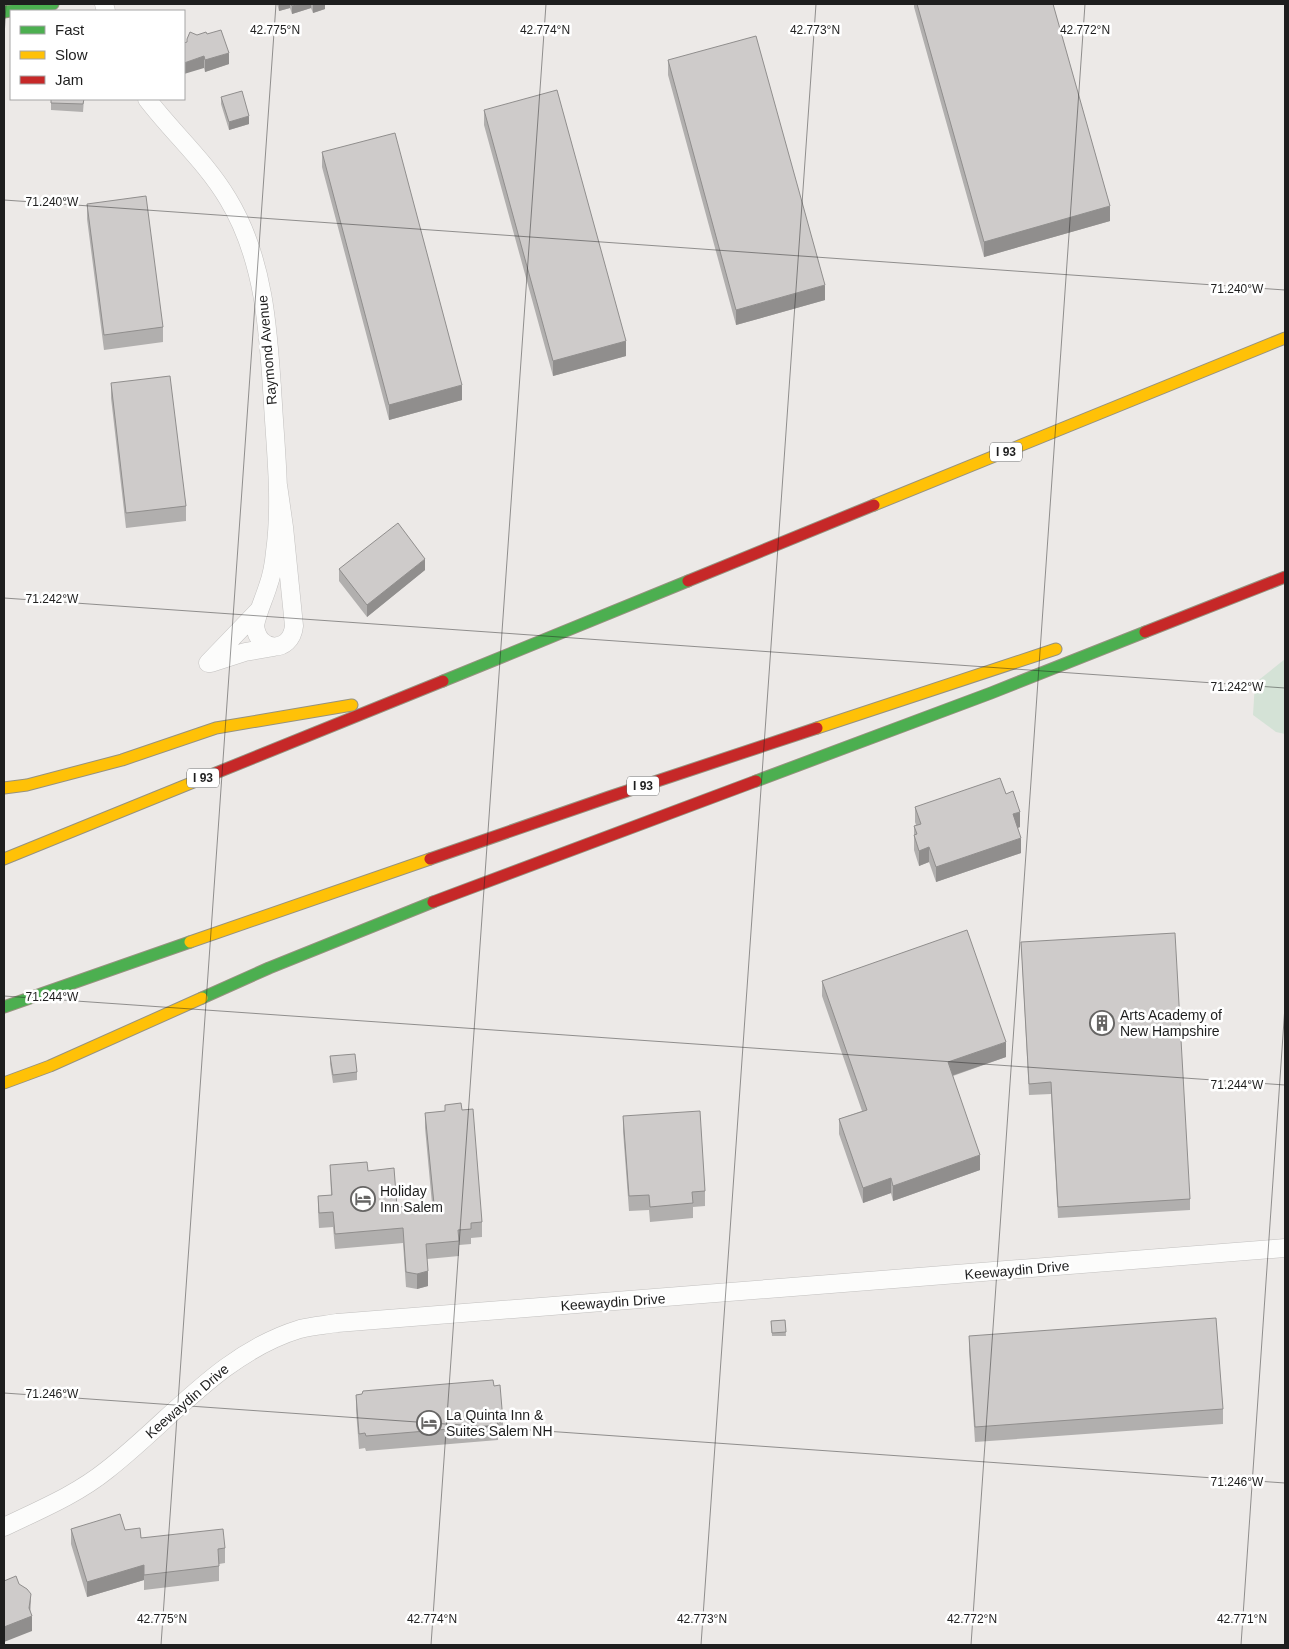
<svg xmlns="http://www.w3.org/2000/svg" width="1289" height="1649" viewBox="0 0 1289 1649" font-family="Arial,sans-serif">
<style>
.wetland{fill:#d4e2d6}
.lines{fill:none;stroke-linecap:round;stroke-linejoin:round}
.street-casing{stroke:#c2c0bf;stroke-width:19}
.fast-casing{stroke:#96927f;stroke-width:13}
.slow-casing{stroke:#96927f;stroke-width:13}
.jam-casing{stroke:#96927f;stroke-width:13}
.street{stroke:#fcfcfb;stroke-width:18}
.fast{stroke:#4caf50;stroke-width:11}
.slow{stroke:#ffc107;stroke-width:11}
.jam{stroke:#c62828;stroke-width:11}
.wall{fill:#b1afae}
.shaded-wall{fill:#908e8d}
.building{fill:#cecbca;stroke:#908e8d}
.ticks{fill:none;stroke:#1e1e1e;stroke-width:1;stroke-opacity:0.45}
.labels{text-anchor:middle;dominant-baseline:central;stroke-width:5;stroke-linejoin:round;paint-order:stroke}
.shield{fill:#fff;stroke:#626262;stroke-width:1}
.shield-label{font-size:12px;font-weight:bold;fill:#1e1e1e}
.street-label{font-size:14px;fill:#1e1e1e;stroke:#fff}
.poi-label{font-size:14px;fill:#1e1e1e;stroke:#fff;text-anchor:start}
.ticks-label{font-size:12px;text-anchor:middle;fill:#1e1e1e;stroke:#fff;stroke-width:5;stroke-linejoin:round;paint-order:stroke}
</style>
<rect width="100%" height="100%" fill="#ece9e7"/>
<path class="wetland" d="M1285,659V734L1276,732L1253,715L1255,683Z"/>
<g class="lines">
<defs>
<path id="street" d="M104,4L106,11
M147,99C173,133 206,162 228,199C268,265 269,345 274,420C277,464 281,508 275,552C274,563 272,575 268,586C264,599 258,611 255,625C257,653 291,654 294,626L284,527L278,485
M208,663L259,610
M211,663L245,652L274,647
M4,1527C39,1510 76,1495 107,1470C170,1421 221,1353 300,1329C312,1326 325,1325 337,1323L1285,1248"/>
<path id="fast" d="M4,12L53,4
M443,681L688,581
M756,781L991,693L1145,632
M202,998L269,968L433,902
M4,1007L190,942"/>
<path id="slow" d="M874,505L1285,338
M817,728L1056,649
M4,788L27,785L122,760L216,728L352,705
M4,859L201,779
M190,942L430,859
M4,1083L50,1066L202,998"/>
<path id="jam" d="M688,581L874,505
M1145,632L1285,577
M201,779L443,681
M430,859L609,797L817,728
M433,902L756,781"/>
</defs>
<use href="#street" class="street-casing"/>
<use href="#fast" class="fast-casing"/>
<use href="#slow" class="slow-casing"/>
<use href="#jam" class="jam-casing"/>
<use href="#street" class="street"/>
<use href="#fast" class="fast"/>
<use href="#slow" class="slow"/>
<use href="#jam" class="jam"/>
</g>
<path class="wall" d="M277,4H325V9L313,13L311,8L292,14L290,8L279,11Z
M914,4H1053L1110,221L984,257L914,7Z
M207,34L229,64L205,72L204,68L187,42V39L197,35Z
M668,60L825,300L736,325L668,75Z
M221,97L249,124L229,130L221,104Z
M51,99H84L83,112L51,110Z
M484,110L626,356L553,376L484,125Z
M322,152L462,400L389,420L322,167Z
M87,204L163,327V342L104,350L87,219Z
M111,383L186,506V521L126,528L111,398Z
M339,569L425,570L367,617L339,581Z
M1006,794L1020,827L1018,828L1021,853L936,882L929,862L919,866L914,850V826L916,825L915,822V807Z
M1021,942L1190,1199V1210L1058,1218L1051,1094L1029,1095Z
M822,981L1006,1057L953,1076L980,1170L893,1201L891,1193L863,1203L839,1134V1119L862,1111L822,996Z
M330,1056L357,1072V1080L333,1083L330,1064Z
M462,1110L482,1222V1237L471,1238V1244L459,1245V1256L427,1259L428,1286L417,1289L406,1287L403,1243L335,1249L333,1227L319,1228L318,1211V1196L331,1195L330,1165L368,1171L397,1207L432,1204L425,1128V1113Z
M623,1116L705,1191V1206L693,1207V1218L650,1222L649,1210L629,1211L623,1131Z
M785,1320L786,1336H772L771,1321Z
M969,1336L1223,1409V1424L975,1442L969,1351Z
M494,1386L503,1421V1436H498V1440L366,1451L365,1448L359,1449L356,1410V1395Z
M71,1529L225,1548V1563L219,1564V1581L144,1590V1580L87,1597L71,1544Z"/>
<path class="shaded-wall" d="M279,4H290V8L279,11Z
M301,4H311V8L292,14V6Z
M317,4H325V9L313,13V5Z
M229,53V64L205,72V60Z
M204,56V68L184,74V63Z
M249,116V124L229,130V122Z
M1110,206V221L984,257V242Z
M825,285V300L736,325V310Z
M626,341V356L553,376V361Z
M462,385V400L389,420V405Z
M425,559V570L367,617V605Z
M1020,812V827L1013,829V814Z
M1021,838V853L936,882V867Z
M929,847V862L919,866V851Z
M1006,1042V1057L948,1077V1062Z
M980,1155V1170L893,1201V1186Z
M891,1178V1193L863,1203V1188Z
M428,1271V1286L417,1289V1274Z
M144,1565V1580L87,1597V1582Z
M31,1594L30,1617L32,1616V1631L4,1642V1627L29,1608Z"/>
<path class="building" d="M291,4H301L292,6Z
M917,4H1053L1110,206L984,242Z
M221,30L229,53L205,60L204,56L184,63V43L187,42V39L190,32L197,35L206,32L207,34Z
M756,36L825,285L736,310L668,60Z
M557,90L626,341L553,361L484,110Z
M242,91L249,116L229,122L221,97Z
M51,99H84L83,104L51,103Z
M395,133L462,385L389,405L322,152Z
M146,196L163,327L104,335L87,204Z
M170,376L186,506L126,513L111,383Z
M398,523L425,559L367,605L339,569Z
M1000,778L1006,794L1013,791L1020,812L1013,814L1021,838L936,867L929,847L919,851L914,835L917,834L914,826L921,824L915,807Z
M967,930L1006,1042L948,1062L980,1155L893,1186L891,1178L863,1188L839,1119L867,1110L822,981Z
M1175,933L1190,1199L1058,1207L1051,1082L1029,1084L1021,942Z
M355,1054L357,1072L333,1075L330,1056Z
M461,1103L462,1110L473,1109L482,1222L471,1223V1229L458,1230L459,1241L426,1244L428,1271L417,1274L406,1272L403,1228L335,1234L333,1212L319,1213L318,1196L332,1195L330,1165L367,1162L368,1171L394,1168L397,1207L434,1204L425,1113L445,1111V1105Z
M700,1111L705,1191L692,1192L693,1203L650,1207L649,1195L629,1196L623,1116Z
M1216,1318L1223,1409L975,1427L969,1336Z
M785,1320L786,1332L772,1333L771,1321Z
M493,1380L494,1386L500,1385L503,1421H497L498,1425L366,1436L365,1433L359,1434L356,1395L362,1394L363,1391Z
M120,1514L125,1530L140,1528L141,1538L223,1529L225,1548L218,1549L219,1566L144,1575V1565L87,1582L71,1529Z
M16,1576L19,1584L27,1589L31,1594L29,1608L32,1616L4,1627V1581Z"/>
<path class="ticks" d="M4,37L6,4M4,200L1285,290M4,598L1285,688M4,996L1285,1085M4,1393L1285,1483M161,1645L276,4M431,1645L546,4M701,1645L816,4M971,1645L1085,4M1241,1645L1285,1006"/>
<defs>
<symbol id="building-ring" viewBox="-11 -11 22 22"><circle r="9.5" fill="#fff" stroke="#666564" stroke-width="1.5"/><path d="M-4-6H4V6H1V3H-1V6H-4ZM-2.5-4.3h1.7v1.8h-1.7ZM.8-4.3h1.7v1.8H.8ZM-2.5-1h1.7V.8h-1.7ZM.8-1h1.7V.8H.8Z" fill="#666564"/></symbol>
<symbol id="hotel-ring" viewBox="-11 -11 22 22"><circle r="9.5" fill="#fff" stroke="#666564" stroke-width="1.5"/><path d="M-6-4.5h1.5V1H6V5H4.5V3h-9V5H-6ZM-4 0a1.8 1.8 0 1 1 3.6 0ZM.5 0V-2.5h3Q6-2.5 6 0Z" fill="#666564"/></symbol>
</defs>
<g fill-rule="evenodd">
<use href="#building-ring" x="1088" y="1009" width="28" height="28"/>
<use href="#hotel-ring" x="349" y="1185" width="28" height="28"/>
<use href="#hotel-ring" x="415" y="1409" width="28" height="28"/>
</g>
<g class="labels">
<g class="shield">
<rect x="990" y="442.5" width="32" height="19" rx="4"/>
<rect x="187" y="768.5" width="32" height="19" rx="4"/>
<rect x="627" y="776.5" width="32" height="19" rx="4"/>
</g>
<g class="shield-label">
<text x="1006" y="452">I 93</text>
<text x="203" y="778">I 93</text>
<text x="643" y="786">I 93</text>
</g>
<g class="street-label">
<text transform="translate(267 350) rotate(-95)">Raymond Avenue</text>
<text transform="translate(1017 1270) rotate(-5)">Keewaydin Drive</text>
<text transform="translate(613 1302) rotate(-4)">Keewaydin Drive</text>
<text transform="translate(187 1401) rotate(-41)">Keewaydin Drive</text>
</g>
<g class="poi-label">
<text x="1120" y="1015">Arts Academy of<tspan x="1120" dy="16">New Hampshire</tspan></text>
<text x="380" y="1191">Holiday<tspan x="380" dy="16">Inn Salem</tspan></text>
<text x="446" y="1415">La Quinta Inn &amp;<tspan x="446" dy="16">Suites Salem NH</tspan></text>
</g>
</g>
<g class="ticks-label">
<text x="275" y="34">42.775°N</text>
<text x="545" y="34">42.774°N</text>
<text x="815" y="34">42.773°N</text>
<text x="1085" y="34">42.772°N</text>
<text x="52" y="206">71.240°W</text>
<text x="1237" y="293">71.240°W</text>
<text x="52" y="603">71.242°W</text>
<text x="1237" y="691">71.242°W</text>
<text x="52" y="1001">71.244°W</text>
<text x="1237" y="1089">71.244°W</text>
<text x="52" y="1398">71.246°W</text>
<text x="1237" y="1486">71.246°W</text>
<text x="162" y="1623">42.775°N</text>
<text x="432" y="1623">42.774°N</text>
<text x="702" y="1623">42.773°N</text>
<text x="972" y="1623">42.772°N</text>
<text x="1242" y="1623">42.771°N</text>
</g>
<rect width="1289" height="1649" fill="none" stroke="#1e1e1e" stroke-width="10"/>
<rect x="10" y="10" width="175" height="90" fill="#ffffff" stroke="#a5a5a5"/>
<rect x="20" y="26" width="25" height="8" fill="#4caf50" stroke="#a5a5a5"/>
<text x="55" y="35" font-size="15" fill="#1e1e1e">Fast</text>
<rect x="20" y="51" width="25" height="8" fill="#ffc107" stroke="#a5a5a5"/>
<text x="55" y="60" font-size="15" fill="#1e1e1e">Slow</text>
<rect x="20" y="76" width="25" height="8" fill="#c62828" stroke="#a5a5a5"/>
<text x="55" y="85" font-size="15" fill="#1e1e1e">Jam</text>
</svg>
